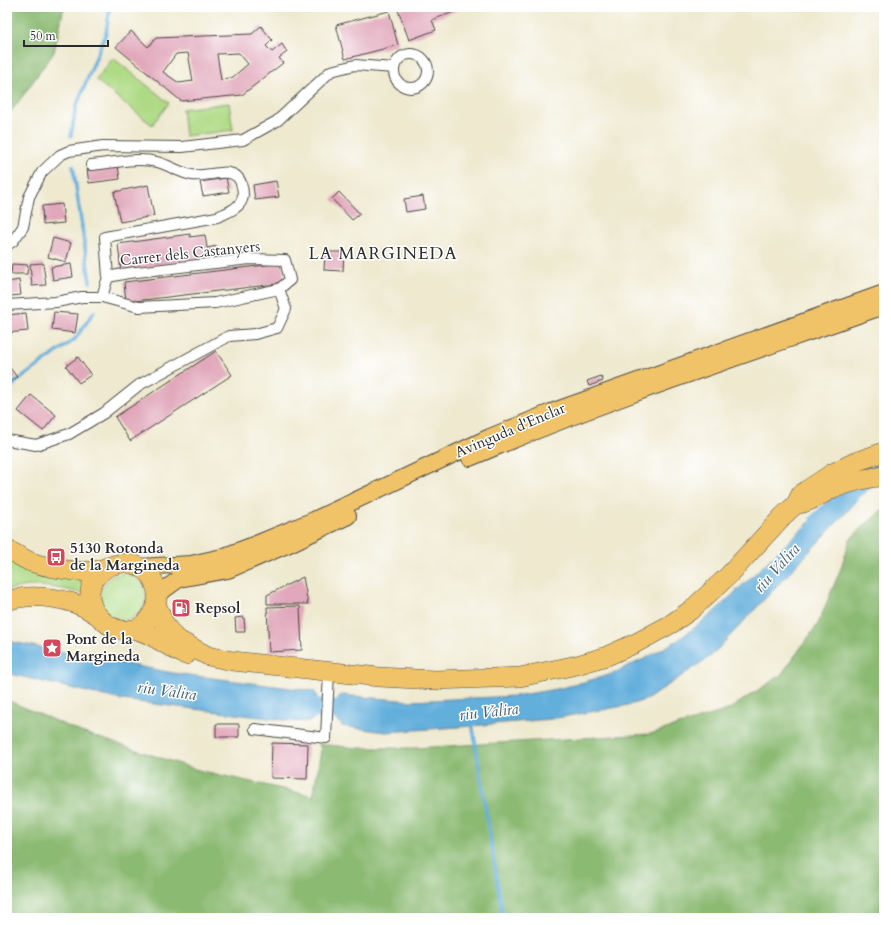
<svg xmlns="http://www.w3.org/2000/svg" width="891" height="925" viewBox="0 0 891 925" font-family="Cardo,serif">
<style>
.green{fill:#afda85;stroke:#6d8258}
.forest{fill:#8bba72;stroke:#5b724e}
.water{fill:#64afdc;stroke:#486d84}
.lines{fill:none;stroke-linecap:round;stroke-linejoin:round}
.stream{stroke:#64afdc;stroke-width:3.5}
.river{stroke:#64afdc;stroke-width:20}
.building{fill:#e1a7ba;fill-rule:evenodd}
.street-casing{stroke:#484844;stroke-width:12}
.primary-casing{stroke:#484844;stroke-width:18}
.highway-casing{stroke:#484844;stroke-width:20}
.street{stroke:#fff;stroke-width:10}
.primary{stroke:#f1c369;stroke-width:16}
.highway{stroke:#f1c369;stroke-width:19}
.labels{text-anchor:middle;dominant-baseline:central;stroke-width:3;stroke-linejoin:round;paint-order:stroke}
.street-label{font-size:15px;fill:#2b2b2b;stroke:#fff}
.poi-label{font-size:15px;font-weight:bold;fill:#2b2b2b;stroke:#fff;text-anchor:start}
.water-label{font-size:16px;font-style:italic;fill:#426072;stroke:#fff}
.quarter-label{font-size:17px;letter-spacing:1px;fill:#2b2b2b;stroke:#fff}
</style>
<rect width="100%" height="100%" fill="#fff"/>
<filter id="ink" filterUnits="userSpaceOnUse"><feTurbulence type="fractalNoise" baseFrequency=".025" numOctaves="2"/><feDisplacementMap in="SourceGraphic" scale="8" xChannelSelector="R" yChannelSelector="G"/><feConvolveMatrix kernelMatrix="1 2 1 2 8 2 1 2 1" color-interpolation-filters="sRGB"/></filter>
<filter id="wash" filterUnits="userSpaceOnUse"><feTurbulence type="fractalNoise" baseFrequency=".012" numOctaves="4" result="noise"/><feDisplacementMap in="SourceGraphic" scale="16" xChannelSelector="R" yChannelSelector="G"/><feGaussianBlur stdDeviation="0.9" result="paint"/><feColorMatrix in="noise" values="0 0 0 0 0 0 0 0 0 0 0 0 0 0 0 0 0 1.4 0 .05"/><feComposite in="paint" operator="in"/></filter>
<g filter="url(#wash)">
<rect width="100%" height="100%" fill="#eee9cf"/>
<path class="green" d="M113,58L169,103L152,125L96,80Z
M229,103L233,130L185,136L182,109Z
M7,559L86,581L85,594C61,588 30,581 7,591Z
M100 597a23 23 0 1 1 46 0a23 23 0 1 1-46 0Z"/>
<path class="forest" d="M7,7H64L54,52L17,104L7,115Z
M884,508V918H7V700L81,732L198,770L313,796L321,750L319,744L357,748H414L650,734L728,710L781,675L818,624L841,568L850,539Z"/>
<path class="water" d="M862,492L854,500L856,502L712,655L648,699L629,705L551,719L459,727L386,732L342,726L336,718L338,698L341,695L411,701L515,696L562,688L609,675L646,658L678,640L711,615L819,513Z
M7,641L173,673L314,691L317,696L313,719L308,722L292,721L122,700L10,674L7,672Z"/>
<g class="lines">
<path class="stream" d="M71,136L76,107L106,33L110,7
M73,166L90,282
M7,392L16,382L75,339L94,312
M472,722L503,918"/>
<path class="river" d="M819,522L884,462
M288,706L364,712"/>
</g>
<g id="blocks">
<path class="building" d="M407,7H454L456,11L432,20L436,30L409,40L398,10Z
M389,11L398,45L345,59L336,25Z
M261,26L272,40L266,46L272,52L282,44L287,52L279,58L283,63L242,95L181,101L116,47L131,31L148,47L156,38L252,34ZM188,53L193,81L179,83L163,72L176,54ZM239,53L248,64L233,77L221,80L217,54Z
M118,166L120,179L89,183L87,170Z
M226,178L229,192L203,196L200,182Z
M276,181L279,197L255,200L253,185Z
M148,185L154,216L120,222L114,192Z
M339,192L360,214L352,220L332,199Z
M423,196L425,209L406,212L404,199Z
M62,204L64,223L43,225L42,206Z
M190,234V237L205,235L207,248L217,246L219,257L121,271L118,244Z
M53,238L71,243L66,262L48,257Z
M325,252H344L343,271L324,270Z
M43,263L46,285L32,286L30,264Z
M283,263L285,283L126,302L124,282Z
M12,264L28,265L27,274H11Z
M71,264L73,277L53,280L51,267Z
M19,280L21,295L10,296L8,282Z
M54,312L78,314L75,333L52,330Z
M26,313L28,331L7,333V315Z
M216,351L232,375L130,441L115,417Z
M78,357L91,375L79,383L66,366Z
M7,364L17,377L7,384Z
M601,376L603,381L589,386L587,381Z
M31,395L56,415L43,431L18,411Z
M303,577L308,604H267V595Z
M300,606L302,650L269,652L267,607Z
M244,617L245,632H236L235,618Z
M216,724H239V737H216Z
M272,743L308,744L307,779L271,778Z"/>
</g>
</g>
<g filter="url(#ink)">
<use href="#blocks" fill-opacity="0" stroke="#484844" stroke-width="1"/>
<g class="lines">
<defs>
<path id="street" d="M394 71a17 17 0 1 1 34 0a17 17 0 1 1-34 0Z
M91,165C112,163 137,157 157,162C169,165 180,173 192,175C213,178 242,159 243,195C243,207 227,213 217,217L105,237L108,277
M7,245L13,241L23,227L29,197L42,172L60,155L69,151L103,146L182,147L243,140L277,121L331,71L355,65L394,68
M7,305L56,302L82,297H102L139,307L215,303L279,289L290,280L285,260L250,259L128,273L108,277L102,297
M7,440L36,445L69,434L104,413L139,385L229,336L255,334L277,328L286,309L279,289
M255,729L326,738L329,672"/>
<path id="primary" d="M470,458C605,400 745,355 884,306
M139,567L191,564L222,557L251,546L314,520L490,437L551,412L884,293
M157,595L179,579L228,570L287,545L348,516"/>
<path id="highway" d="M799,504C811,502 819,496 830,490C847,483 866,478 884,476
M7,550C16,553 23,559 31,562C46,567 76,573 91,571C106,570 117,560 132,564C141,566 149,572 153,580C158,590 159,602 153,612C127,662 57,597 108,567
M7,601C32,592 74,598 95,614
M156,604L165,625L175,638L208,656L233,661L379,677L435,680L520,677L577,665L607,656L636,643L671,624L691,610L729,575L783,516L796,504L801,494L831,474L855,462L884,452
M132,629C152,632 167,648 186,655"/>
</defs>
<use href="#street" class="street-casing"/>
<use href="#primary" class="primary-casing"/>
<use href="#highway" class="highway-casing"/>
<use href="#street" class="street"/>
<use href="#primary" class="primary"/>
<use href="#highway" class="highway"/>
</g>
</g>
<defs>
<symbol id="bus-square" viewBox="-11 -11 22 22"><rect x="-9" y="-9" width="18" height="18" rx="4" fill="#d1495b" stroke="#fff"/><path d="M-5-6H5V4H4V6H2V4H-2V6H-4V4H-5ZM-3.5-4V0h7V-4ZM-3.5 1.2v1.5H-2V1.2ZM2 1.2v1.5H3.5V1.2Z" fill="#fff"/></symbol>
<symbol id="fuel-square" viewBox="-11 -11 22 22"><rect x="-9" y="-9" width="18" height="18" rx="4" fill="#d1495b" stroke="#fff"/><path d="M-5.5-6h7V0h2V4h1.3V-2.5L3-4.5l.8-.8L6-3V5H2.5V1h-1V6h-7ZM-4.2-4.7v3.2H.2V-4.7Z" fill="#fff"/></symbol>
<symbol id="sight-square" viewBox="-11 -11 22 22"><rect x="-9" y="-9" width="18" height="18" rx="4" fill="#d1495b" stroke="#fff"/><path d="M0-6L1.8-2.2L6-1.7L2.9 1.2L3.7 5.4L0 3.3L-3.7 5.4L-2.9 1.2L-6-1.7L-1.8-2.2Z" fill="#fff"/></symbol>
</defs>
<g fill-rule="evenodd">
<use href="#bus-square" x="45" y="546" width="22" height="22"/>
<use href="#fuel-square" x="170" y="597" width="22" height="22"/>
<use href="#sight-square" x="41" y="637" width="22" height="22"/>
</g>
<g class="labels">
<g class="street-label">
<text transform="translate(190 253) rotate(-6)">Carrer dels Castanyers</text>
<text transform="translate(510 430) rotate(-23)">Avinguda d'Enclar</text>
</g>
<g class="poi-label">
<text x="70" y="548">5130 Rotonda<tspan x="70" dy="17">de la Margineda</tspan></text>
<text x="195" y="608">Repsol</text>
<text x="66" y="639">Pont de la<tspan x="66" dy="17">Margineda</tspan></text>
</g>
<g class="water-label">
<text transform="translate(777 568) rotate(-48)">riu Valira</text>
<text transform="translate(167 691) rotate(8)">riu Valira</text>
<text transform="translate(489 712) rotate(-6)">riu Valira</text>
</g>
<g class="quarter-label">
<text x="383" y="253">LA MARGINEDA</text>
</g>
</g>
<rect width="891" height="925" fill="none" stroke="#fff" stroke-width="24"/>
<path d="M24 40v6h84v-6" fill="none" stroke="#2b2b2b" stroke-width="2"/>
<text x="30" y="40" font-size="12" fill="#2b2b2b" stroke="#ffffff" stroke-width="3" paint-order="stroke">50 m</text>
</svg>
